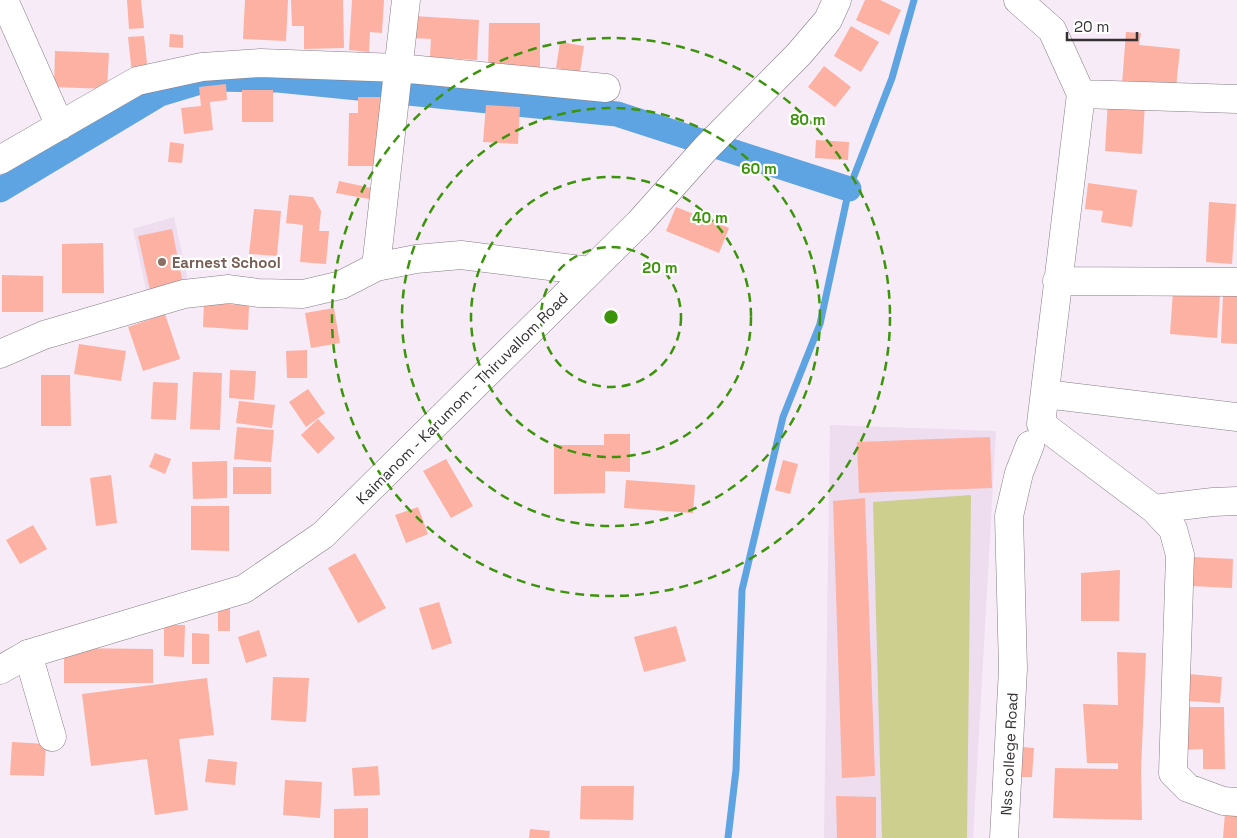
<svg xmlns="http://www.w3.org/2000/svg" width="1237" height="838" viewBox="0 0 1237 838" font-family="'Space Grotesk',sans-serif">
<style>
.built{fill:#edddef}
.green{fill:#cdcf8f}
.lines{fill:none;stroke-linecap:round;stroke-linejoin:round}
.stream{stroke:#5fa4e2;stroke-width:7}
.canal{stroke:#5fa4e2;stroke-width:25}
.building{fill:#fdb1a2}
.minor-casing{stroke:#867d87;stroke-width:29}
.major-casing{stroke:#867d87;stroke-width:29}
.minor{stroke:#fff;stroke-width:28}
.major{stroke:#fff;stroke-width:28}
.ring{fill:none;stroke:#3b940a;stroke-width:2.5;stroke-dasharray:9 6}
.education-dot{fill:#8d6e63;stroke:#fff;stroke-width:2}
.labels{text-anchor:middle;dominant-baseline:central;stroke-width:4.5;stroke-linejoin:round;paint-order:stroke}
.education-label{font-size:15px;font-weight:bold;fill:#785e54;stroke:#fff;text-anchor:start}
.street-label{font-size:15px;fill:#343034;stroke:#fff}
.centre{fill:#3b940a;stroke:#fff;stroke-width:2.5}
.ring-label{font-size:15px;text-anchor:middle;font-weight:bold;fill:#3b940a;stroke:#fff;stroke-width:4.5;stroke-linejoin:round;paint-order:stroke}
</style>
<rect width="100%" height="100%" fill="#f6ebf6"/>
<path class="built" d="M174,217L189,285L147,294L133,229Z
M830,425L996,431L973,838H824Z"/>
<path class="green" d="M971,495L967,838H882L873,502Z"/>
<g class="lines">
<path class="stream" d="M728,838L736,770L742,590L783,417L820,324L849,189L892,78L914,0"/>
<path class="canal" d="M0,190L160,94L210,79L278,80L617,114L849,189"/>
</g>
<path class="building" d="M127,0H141L144,28L129,29Z
M245,0H288L286,41L243,39Z
M291,0H343L344,48L304,49V26H292Z
M352,0H384L382,33L370,32L369,52L349,50Z
M865,0H880L901,10L889,35L856,20Z
M414,16L479,20L477,60L430,57L431,39L412,38Z
M489,23H540V68H488Z
M851,26L879,42L861,72L834,56Z
M1126,32L1141,33L1139,45L1180,49L1176,88L1122,84Z
M170,34L183,35V48L169,47Z
M144,36L148,72L132,74L128,37Z
M560,42L584,46L580,72L556,68Z
M55,51L109,53L107,89L54,87Z
M824,66L851,87L835,107L808,87Z
M226,84L227,100L210,102L213,130L184,134L181,108L201,106L199,87Z
M242,90H273V122H242Z
M358,97H381L379,166H348L349,113H358Z
M1108,100L1145,103L1142,154L1105,151Z
M486,105L520,107L518,144L483,142Z
M816,140L849,142L848,160L815,158Z
M170,142L184,144L182,163L168,162Z
M339,181L371,188L369,199L336,193Z
M1088,183L1137,190L1132,227L1101,222L1103,211L1085,209Z
M289,195L313,197L321,211L319,231H329L326,264L300,262L303,225L286,223Z
M1209,202L1236,204L1232,264L1206,262Z
M676,207L729,228L719,253L666,231Z
M254,209L281,211L277,256L249,254Z
M172,229L183,284L150,290L138,236Z
M103,243L104,293H62V244Z
M2,275L43,276V312H2Z
M1173,291L1220,295L1217,338L1170,334Z
M1223,295L1237,296V344L1221,343Z
M204,303L249,305L248,330L203,327Z
M334,308L340,343L311,348L305,313Z
M165,314L180,359L143,371L128,327Z
M79,344L126,351L121,381L74,374Z
M307,350V378H287L286,351Z
M230,370L256,371L254,400L229,398Z
M193,372L222,373L220,430L190,429Z
M41,375H70L71,426H41Z
M153,382L178,383L176,420L151,419Z
M308,389L325,413L306,427L289,402Z
M239,401L275,405L272,428L236,423Z
M318,419L335,438L318,454L301,435Z
M237,427L274,430L271,462L234,459Z
M604,434H630V472L605,471V493L554,494V445H604Z
M990,437L992,488L859,493L857,442Z
M155,453L171,459L165,474L149,467Z
M446,459L473,506L451,518L423,471Z
M783,460L798,464L790,494L775,490Z
M227,461V498L193,499L192,462Z
M233,467H271V494H233Z
M111,475L117,523L96,526L90,478Z
M626,480L695,485L693,513L624,508Z
M865,498L875,776L842,778L833,501Z
M191,506H229V551L191,550Z
M418,507L428,534L406,543L395,515Z
M33,525L47,549L20,564L6,540Z
M355,553L386,608L358,623L328,568Z
M1193,557L1233,559L1232,588L1191,586Z
M1120,570L1119,621H1081V573Z
M439,602L452,643L432,650L419,608Z
M218,605L230,606V631H218Z
M164,625H185L184,657L164,656Z
M676,626L686,661L644,672L634,637Z
M259,630L267,656L246,663L238,637Z
M192,633L209,634V664H192Z
M64,648L153,649V683H64Z
M1117,652L1146,653L1141,770L1142,820L1053,818L1055,768L1118,769V763H1087L1083,704L1118,705Z
M1189,674L1222,677L1220,703L1187,701Z
M273,677L309,678L306,722L271,720Z
M207,678L214,735L179,739L188,810L155,815L147,759L91,766L82,694Z
M1184,707H1224L1225,769H1203V749L1184,750Z
M12,742L46,744L44,776L10,775Z
M1022,747L1034,748L1032,777H1020Z
M208,759L237,762L235,785L205,782Z
M378,766L380,795L354,796L352,768Z
M285,780L322,782L320,818L283,815Z
M581,786H634L633,820L580,819Z
M836,796L876,797V838H837Z
M368,808V838H334V809Z
M1225,813H1237V838H1223Z
M530,829L550,831L549,838H529Z"/>
<g class="lines">
<defs>
<path id="minor" d="M4,0L60,126
M1018,0L1052,30L1081,94L1041,424L1154,509L1173,529L1180,555L1173,773L1188,788L1223,801L1237,802
M1081,94L1237,99
M0,160L137,81L202,67L260,63L399,68L606,88
M376,267L406,0
M1057,281L1237,282
M0,354L44,335L184,294L229,289L258,293L303,294L341,285L376,267L416,259L461,255L590,271
M1045,394L1237,417
M1154,509L1213,502L1237,501
M28,654L52,737
M1004,838L1013,669L1009,516L1019,473L1030,445"/>
<path id="major" d="M0,670L28,654L244,589L323,535L640,222L707,147L799,54L828,20L837,0"/>
</defs>
<use href="#minor" class="minor-casing"/>
<use href="#major" class="major-casing"/>
<use href="#minor" class="minor"/>
<use href="#major" class="major"/>
</g>
<g class="ring">
<circle cx="611" cy="317" r="70"/>
<circle cx="611" cy="317" r="140"/>
<circle cx="611" cy="317" r="209"/>
<circle cx="611" cy="317" r="279"/>
</g>
<circle class="education-dot" cx="162" cy="262" r="5"/>
<g class="labels">
<g class="education-label">
<text x="172" y="262">Earnest School</text>
</g>
<g class="street-label">
<text transform="translate(462 398) rotate(-45)">Kaimanom - Karumom - Thiruvallom Road</text>
<text transform="translate(1009 754) rotate(-87)">Nss college Road</text>
</g>
</g>
<circle cx="611" cy="317" r="8" class="centre"/>
<g class="ring-label">
<text x="808" y="125">80 m</text>
<text x="759" y="174">60 m</text>
<text x="710" y="223">40 m</text>
<text x="660" y="273">20 m</text>
</g>
<path d="M1067 32v8h70v-8" fill="none" stroke="#343034" stroke-width="2.5"/>
<text x="1074" y="32" font-size="15" fill="#343034" stroke="#ffffff" stroke-width="4" paint-order="stroke">20 m</text>
</svg>
